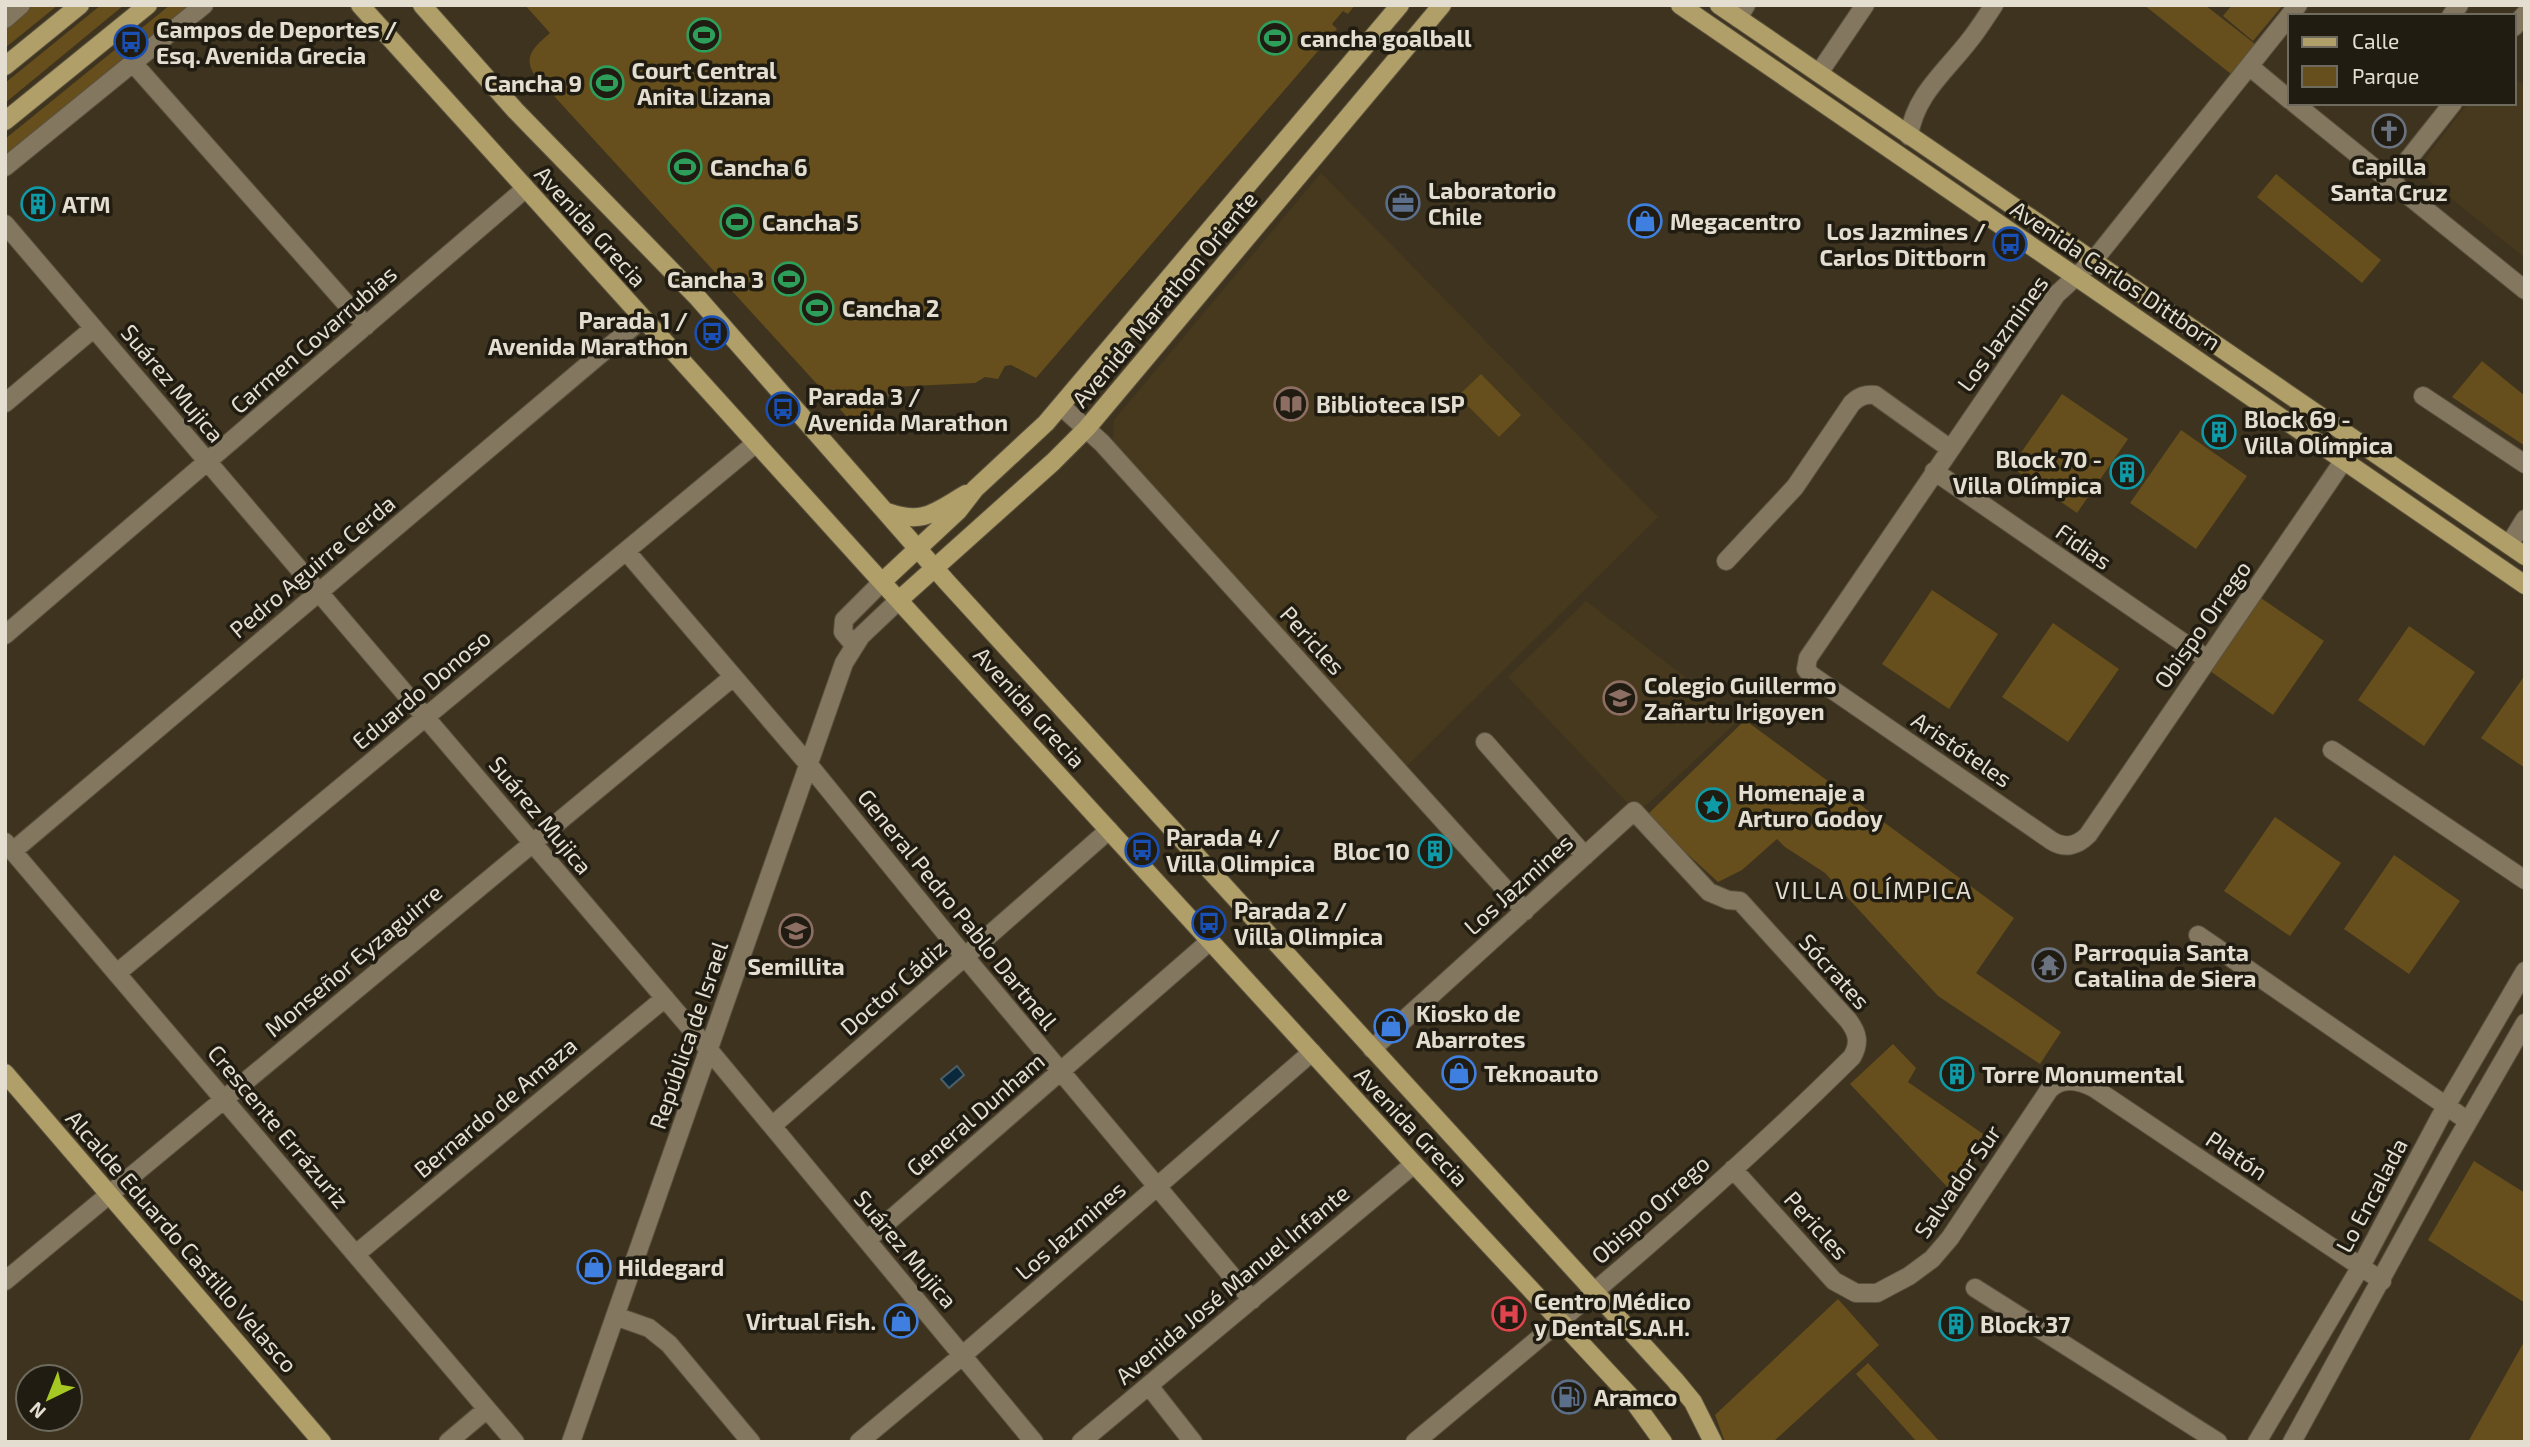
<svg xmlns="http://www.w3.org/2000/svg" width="2530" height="1447" viewBox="0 0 2530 1447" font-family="'Exo 2',sans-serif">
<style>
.built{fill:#47391d}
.green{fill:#664f1c}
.water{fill:#0a283c;stroke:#4b5f69;stroke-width:2}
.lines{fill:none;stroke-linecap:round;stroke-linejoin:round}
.minor-casing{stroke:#5a523f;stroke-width:20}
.major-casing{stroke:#5a523f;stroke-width:20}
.minor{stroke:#837760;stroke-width:18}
.major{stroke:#b09f68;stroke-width:18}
.labels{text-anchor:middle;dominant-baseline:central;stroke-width:7;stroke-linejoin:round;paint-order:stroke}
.poi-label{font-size:23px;font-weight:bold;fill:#e4ded1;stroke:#201c12;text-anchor:start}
.street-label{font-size:23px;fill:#e4ded1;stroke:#201c12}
.neighbourhood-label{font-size:24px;letter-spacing:2px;fill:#e4ded1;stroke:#201c12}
</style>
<rect width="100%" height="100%" fill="#3e331e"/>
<path class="built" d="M2514,77L2525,86V258L2416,170L2468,103H2514Z
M1321,173L1658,517L1398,775L1112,459L1114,420Z
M1586,601L1740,719L1642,809L1631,807L1508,677Z"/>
<path class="green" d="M32,5H58L5,48V27Z
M101,5H124L5,103V83Z
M170,5H193L5,158V139Z
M525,5H1355L1348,14L1343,11L1332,24L1337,29L1036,378L1011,365L1005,366L998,379L985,377L975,383L892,387L891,396L881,397L876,401C876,413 872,419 859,422L847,417L534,74C522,55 537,45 550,33Z
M2144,5H2205L2255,44L2231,74Z
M2232,5H2283L2253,41L2223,16Z
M2276,174L2381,260L2362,283L2257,197Z
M2482,361L2525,396V446L2452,397Z
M1481,374L1521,415L1499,437L1458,396Z
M2062,394L2128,439L2077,513L2011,467Z
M2181,430L2247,476L2196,549L2130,503Z
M1932,590L1998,634L1949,709L1882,664Z
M2258,596L2324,641L2273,715L2207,669Z
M2053,623L2119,669L2068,742L2002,697Z
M2409,626L2475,672L2424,746L2358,700Z
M2525,675V768L2481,738Z
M1745,720L2014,918L1976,973L2061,1032L2040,1064L1938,996L1825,873L1785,847L1777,839L1742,870L1718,882L1646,816Z
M2275,817L2341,863L2290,936L2224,891Z
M2394,855L2460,901L2409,974L2344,929Z
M1893,1044L1916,1068L1908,1082L1989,1138L1951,1191L1850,1084Z
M2474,1161L2525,1193V1303L2428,1240Z
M1838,1299L1879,1345L1773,1442H1725L1715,1415Z
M2525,1340V1442H2468Z
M1868,1363L1940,1442H1917L1856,1374Z"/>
<path class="water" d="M957,1066L964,1075L949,1088L941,1079Z"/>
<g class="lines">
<defs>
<path id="minor" d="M2298,5L2094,260L2056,295L1808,658L1806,669L1811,675L2052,841C2065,849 2077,846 2088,835L2357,441
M2451,16L2459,5
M1738,18L1746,5
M5,19L21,5
M2514,27L2525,14
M133,63L366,326
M2249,66L2290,100
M1819,73L1865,5
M2294,103L2525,290
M1909,136C1915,95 1945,72 1969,41C1978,30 1986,17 1994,5
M5,167L204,5
M2391,181L2453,103
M5,224L709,1050L1034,1442
M2423,396L2525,464
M5,403L94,328
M1061,406L1102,443L1525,911
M1934,471L2207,659
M2509,545L2525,519
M626,551L809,765L965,957L1252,1300
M1726,561L1795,487L1852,403C1860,396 1865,394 1875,395L1949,448
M5,635L525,189
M854,645L843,632L844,620L882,582
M1485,742L1585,856
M2332,750L2525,880
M5,842L515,1442
M13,851L642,319
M2198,935L2468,1121
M117,973L756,443
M1372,1049L1634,811L1709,892L1728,900L1740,901L1848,1020C1858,1033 1860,1043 1852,1057C1714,1194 1564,1318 1415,1442
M772,1126L1109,830
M1733,1169L1834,1281L1856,1293H1877L1909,1276L1932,1259L1950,1238L2049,1090C2062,1076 2079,1080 2094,1088L2382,1281
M867,1240L1210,941
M356,1254L665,998
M5,1281L733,677
M1975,1288L2218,1442
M615,1316L649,1328L669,1344L751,1442
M1149,1386L1193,1442
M448,1442L487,1409
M571,1442L844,663L861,636L899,600
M859,1442L963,1355L1312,1052
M1081,1442L1414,1164
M2257,1442L2360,1268L2446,1106L2525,971
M2292,1442L2450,1153L2525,1023"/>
<path id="major" d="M360,5L870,569L1414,1164L1629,1395L1663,1442
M422,5L515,110L698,298L946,581L1675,1380L1693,1402L1713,1442
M1680,5L2525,585
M1719,5L2525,556
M5,66L80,5
M5,121L148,5
M887,512C924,525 935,512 966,494
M882,582L958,511L975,489L1046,423L1400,5
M899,600L1053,462L1087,428L1442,5
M5,1073L322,1442"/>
</defs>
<use href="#minor" class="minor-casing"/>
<use href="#major" class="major-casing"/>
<use href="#minor" class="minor"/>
<use href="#major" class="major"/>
</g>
<defs>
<symbol id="stadium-ring" viewBox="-11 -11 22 22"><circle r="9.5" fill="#201c12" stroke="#2e9e5b" stroke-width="1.5"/><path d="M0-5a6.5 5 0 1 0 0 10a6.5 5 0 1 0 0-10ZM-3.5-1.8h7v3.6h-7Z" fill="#2e9e5b"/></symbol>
<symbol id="bus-ring" viewBox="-11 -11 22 22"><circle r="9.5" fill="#201c12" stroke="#1a4fb4" stroke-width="1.5"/><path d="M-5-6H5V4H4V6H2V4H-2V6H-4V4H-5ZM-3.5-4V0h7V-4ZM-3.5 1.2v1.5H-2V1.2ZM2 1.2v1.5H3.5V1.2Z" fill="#1a4fb4"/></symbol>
<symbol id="church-ring" viewBox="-11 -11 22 22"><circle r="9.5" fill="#201c12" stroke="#6b7280" stroke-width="1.5"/><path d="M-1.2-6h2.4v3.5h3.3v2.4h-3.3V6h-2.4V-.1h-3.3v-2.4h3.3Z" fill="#6b7280"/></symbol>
<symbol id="office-ring" viewBox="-11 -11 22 22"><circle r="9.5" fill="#201c12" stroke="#5c6f8a" stroke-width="1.5"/><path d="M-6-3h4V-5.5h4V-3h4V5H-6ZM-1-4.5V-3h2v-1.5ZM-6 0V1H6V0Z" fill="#5c6f8a"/></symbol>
<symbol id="building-ring" viewBox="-11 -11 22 22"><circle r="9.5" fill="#201c12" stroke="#0f9aa8" stroke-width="1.5"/><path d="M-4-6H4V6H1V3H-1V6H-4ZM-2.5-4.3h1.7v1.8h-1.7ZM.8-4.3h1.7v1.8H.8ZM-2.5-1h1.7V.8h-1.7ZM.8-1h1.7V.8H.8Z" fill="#0f9aa8"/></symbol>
<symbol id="shop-ring" viewBox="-11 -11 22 22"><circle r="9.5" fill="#201c12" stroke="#3f7fe0" stroke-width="1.5"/><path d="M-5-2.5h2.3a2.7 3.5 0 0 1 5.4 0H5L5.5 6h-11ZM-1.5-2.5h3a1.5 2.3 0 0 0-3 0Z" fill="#3f7fe0"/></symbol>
<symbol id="library-ring" viewBox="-11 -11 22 22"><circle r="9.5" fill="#201c12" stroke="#8d6e63" stroke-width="1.5"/><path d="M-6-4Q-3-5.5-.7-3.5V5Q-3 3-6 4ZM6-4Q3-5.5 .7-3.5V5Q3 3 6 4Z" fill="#8d6e63"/></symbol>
<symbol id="school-ring" viewBox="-11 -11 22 22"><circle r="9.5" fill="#201c12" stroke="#8d6e63" stroke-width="1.5"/><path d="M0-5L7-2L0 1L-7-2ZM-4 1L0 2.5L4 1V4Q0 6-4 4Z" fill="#8d6e63"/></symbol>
<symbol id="sight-ring" viewBox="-11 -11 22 22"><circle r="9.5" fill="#201c12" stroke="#0f9aa8" stroke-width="1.5"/><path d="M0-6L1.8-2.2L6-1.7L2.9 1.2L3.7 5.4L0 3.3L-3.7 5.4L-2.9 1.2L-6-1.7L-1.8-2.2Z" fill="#0f9aa8"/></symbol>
<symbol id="temple-ring" viewBox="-11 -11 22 22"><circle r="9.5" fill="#201c12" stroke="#6b7280" stroke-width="1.5"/><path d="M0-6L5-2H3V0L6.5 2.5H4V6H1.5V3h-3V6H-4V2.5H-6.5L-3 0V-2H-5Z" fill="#6b7280"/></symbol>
<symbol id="hospital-ring" viewBox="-11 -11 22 22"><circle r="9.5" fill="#201c12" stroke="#e0444e" stroke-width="1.5"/><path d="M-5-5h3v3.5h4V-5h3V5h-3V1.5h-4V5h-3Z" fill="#e0444e"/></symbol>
<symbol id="fuel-ring" viewBox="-11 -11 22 22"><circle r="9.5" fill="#201c12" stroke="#5c6f8a" stroke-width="1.5"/><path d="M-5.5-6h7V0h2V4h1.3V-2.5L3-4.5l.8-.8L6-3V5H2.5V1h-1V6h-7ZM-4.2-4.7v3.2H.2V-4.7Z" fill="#5c6f8a"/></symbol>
</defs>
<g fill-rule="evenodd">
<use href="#stadium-ring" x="685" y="16" width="38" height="38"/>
<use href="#stadium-ring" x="1256" y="19" width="38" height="38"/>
<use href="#bus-ring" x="112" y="23" width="38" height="38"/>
<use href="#stadium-ring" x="588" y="64" width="38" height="38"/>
<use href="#church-ring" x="2370" y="112" width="38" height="38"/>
<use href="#stadium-ring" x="666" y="148" width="38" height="38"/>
<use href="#office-ring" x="1384" y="184" width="38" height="38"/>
<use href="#building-ring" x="19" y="185" width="38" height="38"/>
<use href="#shop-ring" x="1626" y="202" width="38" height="38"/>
<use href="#stadium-ring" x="718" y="203" width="38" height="38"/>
<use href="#bus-ring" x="1991" y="225" width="38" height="38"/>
<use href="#stadium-ring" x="770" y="260" width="38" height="38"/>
<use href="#stadium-ring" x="798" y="289" width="38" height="38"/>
<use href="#bus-ring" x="693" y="314" width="38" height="38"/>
<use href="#library-ring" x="1272" y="385" width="38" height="38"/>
<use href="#bus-ring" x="764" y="390" width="38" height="38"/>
<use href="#building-ring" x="2200" y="413" width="38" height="38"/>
<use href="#building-ring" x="2108" y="453" width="38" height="38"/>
<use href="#school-ring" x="1601" y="679" width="38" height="38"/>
<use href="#sight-ring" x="1694" y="786" width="38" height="38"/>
<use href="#bus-ring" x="1123" y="831" width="38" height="38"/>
<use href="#building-ring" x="1416" y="832" width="38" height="38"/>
<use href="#bus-ring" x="1190" y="904" width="38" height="38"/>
<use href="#school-ring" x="777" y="912" width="38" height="38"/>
<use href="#temple-ring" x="2030" y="946" width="38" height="38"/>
<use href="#shop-ring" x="1372" y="1007" width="38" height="38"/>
<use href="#shop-ring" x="1440" y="1054" width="38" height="38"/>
<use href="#building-ring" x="1938" y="1055" width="38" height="38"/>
<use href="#shop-ring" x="575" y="1248" width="38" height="38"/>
<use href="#hospital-ring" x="1490" y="1295" width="38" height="38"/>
<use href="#shop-ring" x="882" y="1302" width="38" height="38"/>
<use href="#building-ring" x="1937" y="1305" width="38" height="38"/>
<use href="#fuel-ring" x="1550" y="1378" width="38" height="38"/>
</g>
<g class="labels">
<g class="poi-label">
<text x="156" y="29">Campos de Deportes /<tspan x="156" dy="26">Esq. Avenida Grecia</tspan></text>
<text x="1300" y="38">cancha goalball</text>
<text x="704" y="70" text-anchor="middle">Court Central<tspan x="704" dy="26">Anita Lizana</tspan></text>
<text x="582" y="83" text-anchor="end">Cancha 9</text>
<text x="2389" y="166" text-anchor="middle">Capilla<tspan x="2389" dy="26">Santa Cruz</tspan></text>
<text x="710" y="167">Cancha 6</text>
<text x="1428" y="190">Laboratorio<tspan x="1428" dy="26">Chile</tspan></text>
<text x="62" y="204">ATM</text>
<text x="1670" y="221">Megacentro</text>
<text x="762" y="222">Cancha 5</text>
<text x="1986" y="231" text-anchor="end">Los Jazmines /<tspan x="1986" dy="26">Carlos Dittborn</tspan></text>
<text x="764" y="279" text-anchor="end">Cancha 3</text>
<text x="842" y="308">Cancha 2</text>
<text x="688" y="320" text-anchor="end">Parada 1 /<tspan x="688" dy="26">Avenida Marathon</tspan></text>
<text x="808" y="396">Parada 3 /<tspan x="808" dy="26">Avenida Marathon</tspan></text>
<text x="1316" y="404">Biblioteca ISP</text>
<text x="2244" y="419">Block 69 -<tspan x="2244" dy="26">Villa Olímpica</tspan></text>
<text x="2102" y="459" text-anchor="end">Block 70 -<tspan x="2102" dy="26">Villa Olímpica</tspan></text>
<text x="1644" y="685">Colegio Guillermo<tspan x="1644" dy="26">Zañartu Irigoyen</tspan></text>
<text x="1738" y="792">Homenaje a<tspan x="1738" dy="26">Arturo Godoy</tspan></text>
<text x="1166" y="837">Parada 4 /<tspan x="1166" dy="26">Villa Olimpica</tspan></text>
<text x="1410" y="851" text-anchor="end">Bloc 10</text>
<text x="1234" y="910">Parada 2 /<tspan x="1234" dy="26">Villa Olimpica</tspan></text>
<text x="2074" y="952">Parroquia Santa<tspan x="2074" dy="26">Catalina de Siera</tspan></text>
<text x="796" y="966" text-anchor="middle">Semillita</text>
<text x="1416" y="1013">Kiosko de<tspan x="1416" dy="26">Abarrotes</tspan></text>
<text x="1484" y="1073">Teknoauto</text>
<text x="1982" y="1074">Torre Monumental</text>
<text x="618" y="1267">Hildegard</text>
<text x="1534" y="1301">Centro Médico<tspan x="1534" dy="26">y Dental S.A.H.</tspan></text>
<text x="876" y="1321" text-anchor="end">Virtual Fish.</text>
<text x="1980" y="1324">Block 37</text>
<text x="1594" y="1397">Aramco</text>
</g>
<g class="street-label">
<text transform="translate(591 226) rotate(48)">Avenida Grecia</text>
<text transform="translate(2116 275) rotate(34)">Avenida Carlos Dittborn</text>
<text transform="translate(1164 299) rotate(-50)">Avenida Marathon Oriente</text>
<text transform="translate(2002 333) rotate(-54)">Los Jazmines</text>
<text transform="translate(313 339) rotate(-41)">Carmen Covarrubias</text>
<text transform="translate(173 383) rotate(50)">Suárez Mujica</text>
<text transform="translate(2084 546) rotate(35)">Fidias</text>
<text transform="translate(312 566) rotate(-40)">Pedro Aguirre Cerda</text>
<text transform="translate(2202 624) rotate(-55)">Obispo Orrego</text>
<text transform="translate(1313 640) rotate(48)">Pericles</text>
<text transform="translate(421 689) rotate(-40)">Eduardo Donoso</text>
<text transform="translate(1030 707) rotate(48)">Avenida Grecia</text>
<text transform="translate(1962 749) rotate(34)">Aristóteles</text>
<text transform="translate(541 815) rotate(50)">Suárez Mujica</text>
<text transform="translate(1518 884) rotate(-42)">Los Jazmines</text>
<text transform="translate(958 909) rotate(51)">General Pedro Pablo Dartnell</text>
<text transform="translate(353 960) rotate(-40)">Monseñor Eyzaguirre</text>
<text transform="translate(1835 971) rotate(48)">Sócrates</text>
<text transform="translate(893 987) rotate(-41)">Doctor Cádiz</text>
<text transform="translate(688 1035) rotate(-71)">República de Israel</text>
<text transform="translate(495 1107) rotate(-40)">Bernardo de Amaza</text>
<text transform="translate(975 1114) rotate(-41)">General Dunham</text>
<text transform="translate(279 1126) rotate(50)">Crescente Errázuriz</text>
<text transform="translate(1412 1126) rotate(47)">Avenida Grecia</text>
<text transform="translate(2237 1155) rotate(34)">Platón</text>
<text transform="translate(1957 1181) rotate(-55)">Salvador Sur</text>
<text transform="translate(2371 1195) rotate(-62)">Lo Encalada</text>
<text transform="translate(1650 1209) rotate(-42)">Obispo Orrego</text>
<text transform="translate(1817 1225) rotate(48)">Pericles</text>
<text transform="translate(1070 1230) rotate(-41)">Los Jazmines</text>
<text transform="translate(182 1241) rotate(49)">Alcalde Eduardo Castillo Velasco</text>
<text transform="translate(906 1249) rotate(50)">Suárez Mujica</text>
<text transform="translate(1232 1284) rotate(-40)">Avenida José Manuel Infante</text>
</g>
<g class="neighbourhood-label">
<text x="1874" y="889">VILLA OLÍMPICA</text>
</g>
</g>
<rect width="2530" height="1447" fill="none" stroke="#e4ded1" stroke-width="14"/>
<rect x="2288" y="14" width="228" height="91" fill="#201c12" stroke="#6e6a5e" stroke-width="2"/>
<rect x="2302" y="37" width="35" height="10" fill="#b09f68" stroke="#6e6a5e" stroke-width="2"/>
<text x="2352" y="49" font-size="21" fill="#e4ded1">Calle</text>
<rect x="2302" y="66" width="35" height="21" fill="#664f1c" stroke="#6e6a5e" stroke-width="2"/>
<text x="2352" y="84" font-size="21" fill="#e4ded1">Parque</text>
<g transform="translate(49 1398) rotate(223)"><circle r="33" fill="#201c12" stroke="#6e6a5e" stroke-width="2"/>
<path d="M0-5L12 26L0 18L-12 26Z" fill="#a6c822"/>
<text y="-10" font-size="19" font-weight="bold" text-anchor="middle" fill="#e4ded1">N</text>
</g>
</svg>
